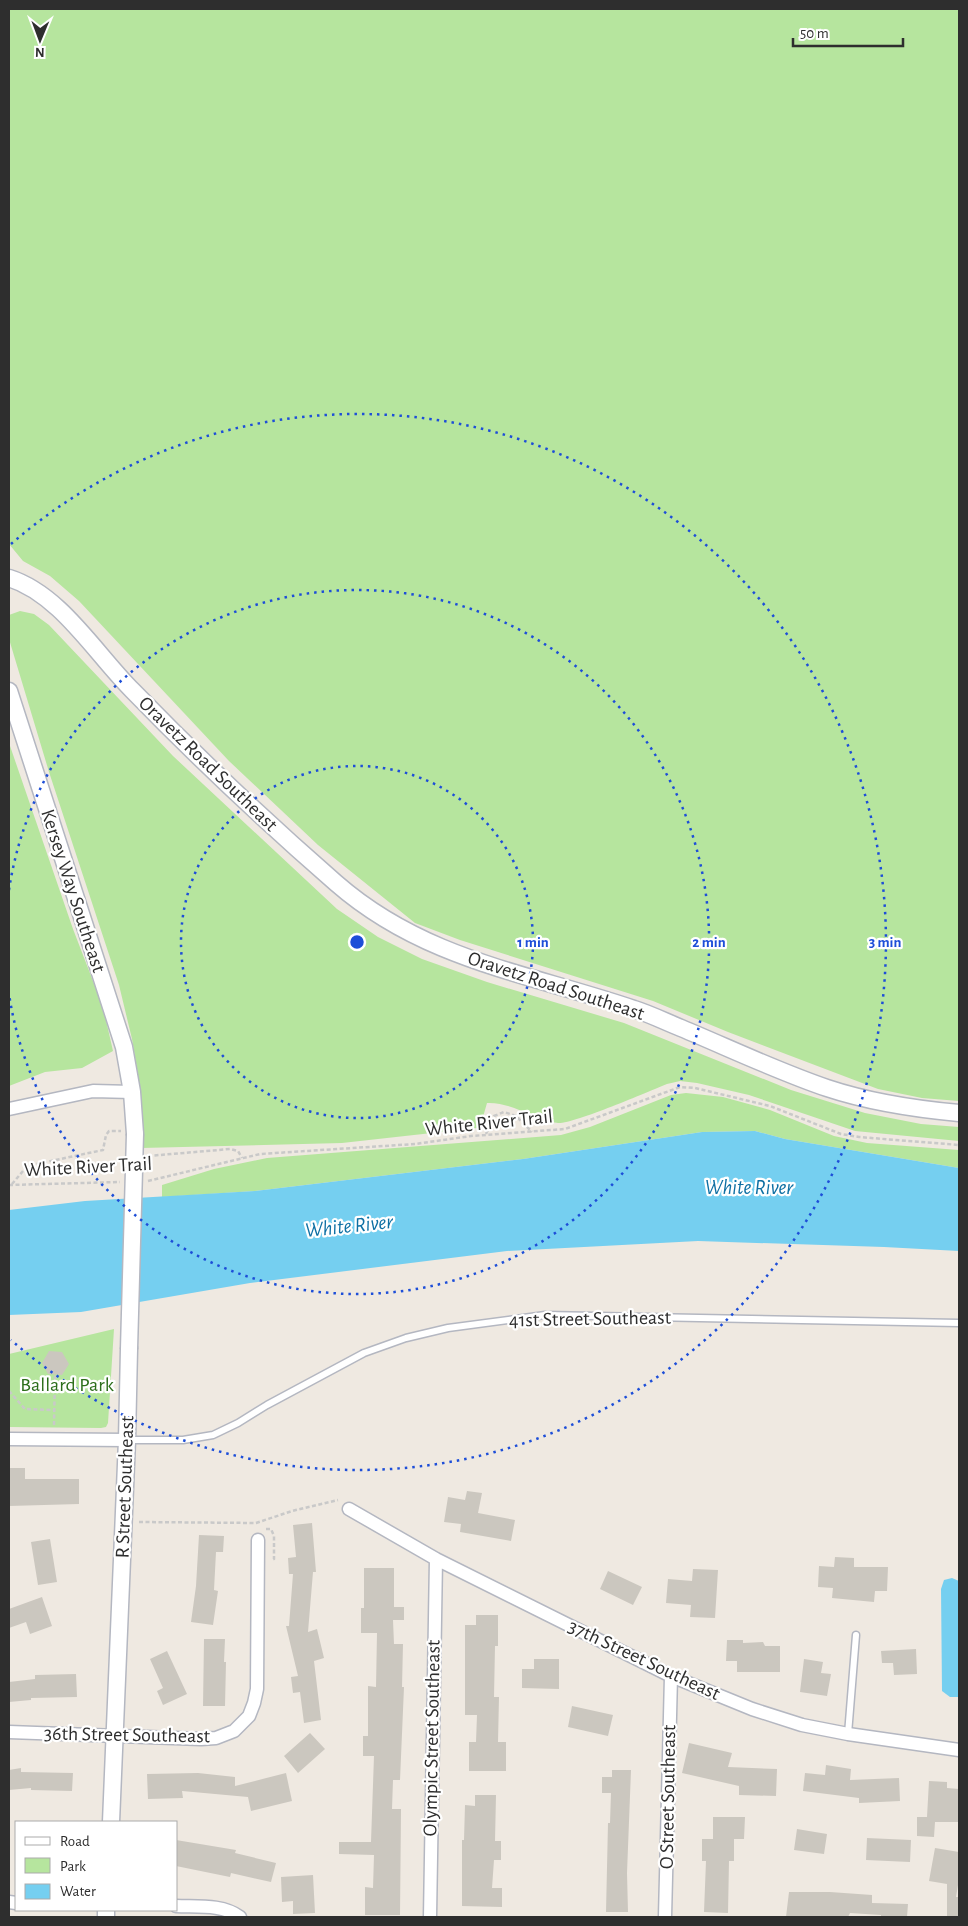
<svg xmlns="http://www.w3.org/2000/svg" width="968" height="1926" viewBox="0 0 968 1926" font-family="'Alegreya Sans',sans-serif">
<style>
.green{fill:#b6e59e}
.water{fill:#75cff0}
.building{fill:#cbc7bf}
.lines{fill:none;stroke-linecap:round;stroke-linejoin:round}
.service-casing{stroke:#b4b7c1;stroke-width:9}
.minor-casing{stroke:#b4b7c1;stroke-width:15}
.tertiary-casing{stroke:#b4b7c1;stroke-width:19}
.path{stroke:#c9c9c9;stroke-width:2.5;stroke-dasharray:4 2.5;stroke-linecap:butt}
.service{stroke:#fff;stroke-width:6}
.minor{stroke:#fff;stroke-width:12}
.tertiary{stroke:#fff;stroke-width:16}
.tertiary-bridge-casing{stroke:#b4b7c1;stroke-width:19;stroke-linecap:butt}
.tertiary-bridge{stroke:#fff;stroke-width:16}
.ring{fill:none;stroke:#1d4ed8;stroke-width:2.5;stroke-dasharray:2.5 5}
.labels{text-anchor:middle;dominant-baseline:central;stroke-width:4.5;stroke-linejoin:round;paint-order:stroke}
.street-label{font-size:20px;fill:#2e2e2e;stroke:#fff}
.park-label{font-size:20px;fill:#2c6e1b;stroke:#fff}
.water-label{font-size:21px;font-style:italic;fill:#0d6fa3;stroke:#fff}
.centre{fill:#1d4ed8;stroke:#fff;stroke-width:2.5}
.ring-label{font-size:15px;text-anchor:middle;font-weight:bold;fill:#1d4ed8;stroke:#fff;stroke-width:4.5;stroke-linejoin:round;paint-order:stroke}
</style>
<rect width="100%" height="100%" fill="#efe9e1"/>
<path class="green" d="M9,9H959V1101L922,1098L878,1089L728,1032L653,1001L460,940L415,923L318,845L229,761L79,601L50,576L23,561L9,544Z
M20,611L34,614L49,625L173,756L337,909L378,937L422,959L487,982L624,1023L791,1090L865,1113L921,1124L959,1127V1141L855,1131L749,1095L697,1083L680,1081L667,1084C647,1092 574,1124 558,1123C533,1120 513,1102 487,1103L481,1124L477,1128L342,1143L141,1148L138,1075L132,1039L119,985L49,772L9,639V615Z
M9,743L73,929L103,1007L113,1051L82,1068L45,1072L9,1086Z
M686,1093L723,1097L770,1110L834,1136L867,1143L959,1150V1168L785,1139L755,1131L702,1132L523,1159L255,1191L162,1197V1185L214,1169L267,1158L561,1135L590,1127L671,1095Z
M114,1329L108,1423L106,1427L101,1428L9,1427V1354Z"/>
<path class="water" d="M755,1131L785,1139L959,1168V1251L884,1247L698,1241L507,1251L250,1283L81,1312L9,1315V1210L85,1201L255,1191L523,1159L702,1132Z
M952,1578L959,1581V1697H950L942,1691L941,1589L944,1580Z"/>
<path class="building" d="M49,1351L62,1352L69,1364L62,1375L48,1374L42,1363Z
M9,1468H25V1479H79V1504L9,1506Z
M467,1491L482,1493L478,1513L515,1520L511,1541L460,1532L461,1524L444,1522L448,1497L465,1500Z
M312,1523L316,1572H313L308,1632L317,1629L324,1658L314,1661L321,1720L304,1723L300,1692L293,1693L291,1677L298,1676L286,1626H289L293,1574H289L288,1558L296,1557L293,1525Z
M199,1535L224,1536L223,1552H216L214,1590L218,1591L213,1625L191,1622L196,1586Z
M50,1539L57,1582L38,1585L31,1542Z
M835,1557L854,1558V1567H888L887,1591H875L874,1602L832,1598L833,1588L818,1587L819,1566L834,1567Z
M364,1568H394V1607H404V1620H393L394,1644H403L402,1687H404L400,1780H393L392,1809H401L400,1915H365V1887L373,1888L374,1855L339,1854V1842H371L374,1756H363V1736H368V1686L376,1687L377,1633H361V1608H364Z
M693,1569L718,1570L715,1618L690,1617L691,1605L666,1603L668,1579L692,1581Z
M608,1571L642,1587L633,1605L600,1589Z
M42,1597L52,1626L30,1634L26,1622L9,1628V1609Z
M476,1615H498V1646H495L494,1697H499L498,1742H506V1771H469V1742H476L477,1715H465V1625H476Z
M204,1639H225L224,1662H226L225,1706H203Z
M727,1640H743V1643L763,1642L765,1646H780V1672H737V1661H726Z
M916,1649L917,1674L894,1675L893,1663H882L881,1651Z
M167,1651L187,1694L163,1705L157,1691L163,1688L150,1659Z
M534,1659H559V1689L522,1688V1669H534Z
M804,1659L823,1662L821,1673L831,1674L827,1696L800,1692Z
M76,1674L77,1697L31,1698V1700L9,1702V1682L35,1679V1675Z
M572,1706L613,1715L608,1736L568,1727Z
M310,1733L325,1749L298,1773L284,1756Z
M689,1743L732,1753L728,1767L777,1769L776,1796L739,1795V1786L682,1773Z
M826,1765L851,1769L850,1780L899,1778L900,1801L859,1803V1798L803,1791L805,1773L825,1775Z
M21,1768V1772L73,1773L72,1791L31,1790V1788L9,1790V1770Z
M612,1770H631L627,1873L628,1912H606L608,1823H610L611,1793H602V1777H612Z
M198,1773L235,1777V1786L286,1773L292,1801L251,1811L248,1797L182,1791L183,1798L148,1799L147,1774Z
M929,1781L947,1782V1788L959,1789V1822H935L934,1837L917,1836V1817H927Z
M475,1795H496L495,1841H501V1860H494L492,1888H502V1907L462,1906V1840H464L465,1805L475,1806Z
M713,1817H745L744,1839H734V1861H729L728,1913L704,1912L706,1861H702V1839H713Z
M797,1829L827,1834L824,1854L794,1850Z
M867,1838L911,1840L910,1862L866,1860Z
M176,1840L236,1850L235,1853L276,1863L271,1882L231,1873L230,1877L176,1866Z
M935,1848L959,1852V1879L956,1897H959V1917H947V1884L929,1881Z
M313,1875L315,1913L293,1914V1901L282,1902L281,1877Z
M789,1892H830L872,1895V1903L908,1904L907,1917H881V1915L850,1913L848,1917H786Z"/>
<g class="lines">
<defs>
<path id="service" d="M129,1440H183L213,1435L238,1423L267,1405L364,1353L406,1338L448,1328L545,1315L959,1323
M848,1734L856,1635"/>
<path id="minor" d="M9,1109L93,1091L132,1092
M9,1439L127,1440
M349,1509L436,1559L671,1676L752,1709L802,1725L848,1734L959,1750
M9,1732L201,1739L216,1738L234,1731L249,1716L254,1703L257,1689L258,1540
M9,1902L16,1903
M176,1906C198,1907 222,1904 240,1917
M430,1917L436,1559
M665,1917L671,1676"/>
<path id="tertiary" d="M9,578C60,594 95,653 132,690C197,757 266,822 336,883C424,960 528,973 634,1009C650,1014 666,1022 681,1028C729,1048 777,1071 827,1088C869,1102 915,1109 959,1113
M9,691L124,1047L132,1092L135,1134
M111,1822L127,1440L129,1349
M106,1917V1910"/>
</defs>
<use href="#service" class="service-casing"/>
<use href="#minor" class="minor-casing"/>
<use href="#tertiary" class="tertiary-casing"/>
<path class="path" d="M486,1134L494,1116L504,1112L516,1116L532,1132
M148,1156L230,1149L238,1151L242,1158
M148,1181L260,1154L415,1144L471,1136L565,1129L680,1087L695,1088L770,1106L841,1134L859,1137L959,1145
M12,1184L23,1171L32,1165L103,1150L106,1135L109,1131H121
M9,1185L120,1182
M9,1391L25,1409L54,1410
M54,1425L55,1375
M139,1522L256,1523L292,1511L338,1500
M266,1529H271L274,1536V1559L272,1560"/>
<use href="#service" class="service"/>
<use href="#minor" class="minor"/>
<use href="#tertiary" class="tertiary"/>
<defs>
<path id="tertiary-bridge" d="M129,1349L135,1134"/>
</defs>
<use href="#tertiary-bridge" class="tertiary-bridge-casing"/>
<use href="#tertiary-bridge" class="tertiary-bridge"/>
</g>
<g class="ring">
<circle cx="357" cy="942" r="176"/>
<path d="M9 890A352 352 0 1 1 9 994"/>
<path d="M11 544A528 528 0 1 1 11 1340"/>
</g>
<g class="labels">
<g class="street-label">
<text transform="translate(208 764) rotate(44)">Oravetz Road Southeast</text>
<text transform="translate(73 891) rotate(72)">Kersey Way Southeast</text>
<text transform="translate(556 986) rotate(18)">Oravetz Road Southeast</text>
<text transform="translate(489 1123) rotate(-6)">White River Trail</text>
<text transform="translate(88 1167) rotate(-3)">White River Trail</text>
<text transform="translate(590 1319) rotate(-1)">41st Street Southeast</text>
<text transform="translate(125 1487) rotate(-88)">R Street Southeast</text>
<text transform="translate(644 1660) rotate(25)">37th Street Southeast</text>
<text transform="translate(127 1735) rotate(1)">36th Street Southeast</text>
<text transform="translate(432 1738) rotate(-89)">Olympic Street Southeast</text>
<text transform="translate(668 1797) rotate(-89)">O Street Southeast</text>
</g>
<g class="park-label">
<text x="67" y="1385">Ballard Park</text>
</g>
<g class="water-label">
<text x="749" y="1187">White River</text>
<text transform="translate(349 1226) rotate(-6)">White River</text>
</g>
</g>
<circle cx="357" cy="942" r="8" class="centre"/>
<g class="ring-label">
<text x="533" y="947">1 min</text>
<text x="709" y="947">2 min</text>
<text x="885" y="947">3 min</text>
</g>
<rect width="968" height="1926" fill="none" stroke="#2e2e2e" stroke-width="20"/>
<rect x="15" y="1821" width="162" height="90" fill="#ffffff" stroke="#ababab"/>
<rect x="25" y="1837" width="25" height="8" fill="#ffffff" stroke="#ababab"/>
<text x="60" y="1846" font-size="15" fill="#2e2e2e">Road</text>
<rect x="25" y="1858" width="25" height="15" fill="#b6e59e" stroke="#ababab"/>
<text x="60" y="1871" font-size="15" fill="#2e2e2e">Park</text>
<rect x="25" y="1884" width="25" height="15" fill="#75cff0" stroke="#ababab"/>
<text x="60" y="1896" font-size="15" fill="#2e2e2e">Water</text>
<g transform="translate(40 40) rotate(181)" stroke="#ffffff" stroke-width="4" paint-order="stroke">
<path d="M0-4L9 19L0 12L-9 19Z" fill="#2e2e2e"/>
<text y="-8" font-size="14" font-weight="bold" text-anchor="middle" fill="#2e2e2e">N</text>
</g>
<path d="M793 38v8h110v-8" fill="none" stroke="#2e2e2e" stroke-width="2.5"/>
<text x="800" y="38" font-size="15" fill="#2e2e2e" stroke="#ffffff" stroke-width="4" paint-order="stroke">50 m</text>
</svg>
